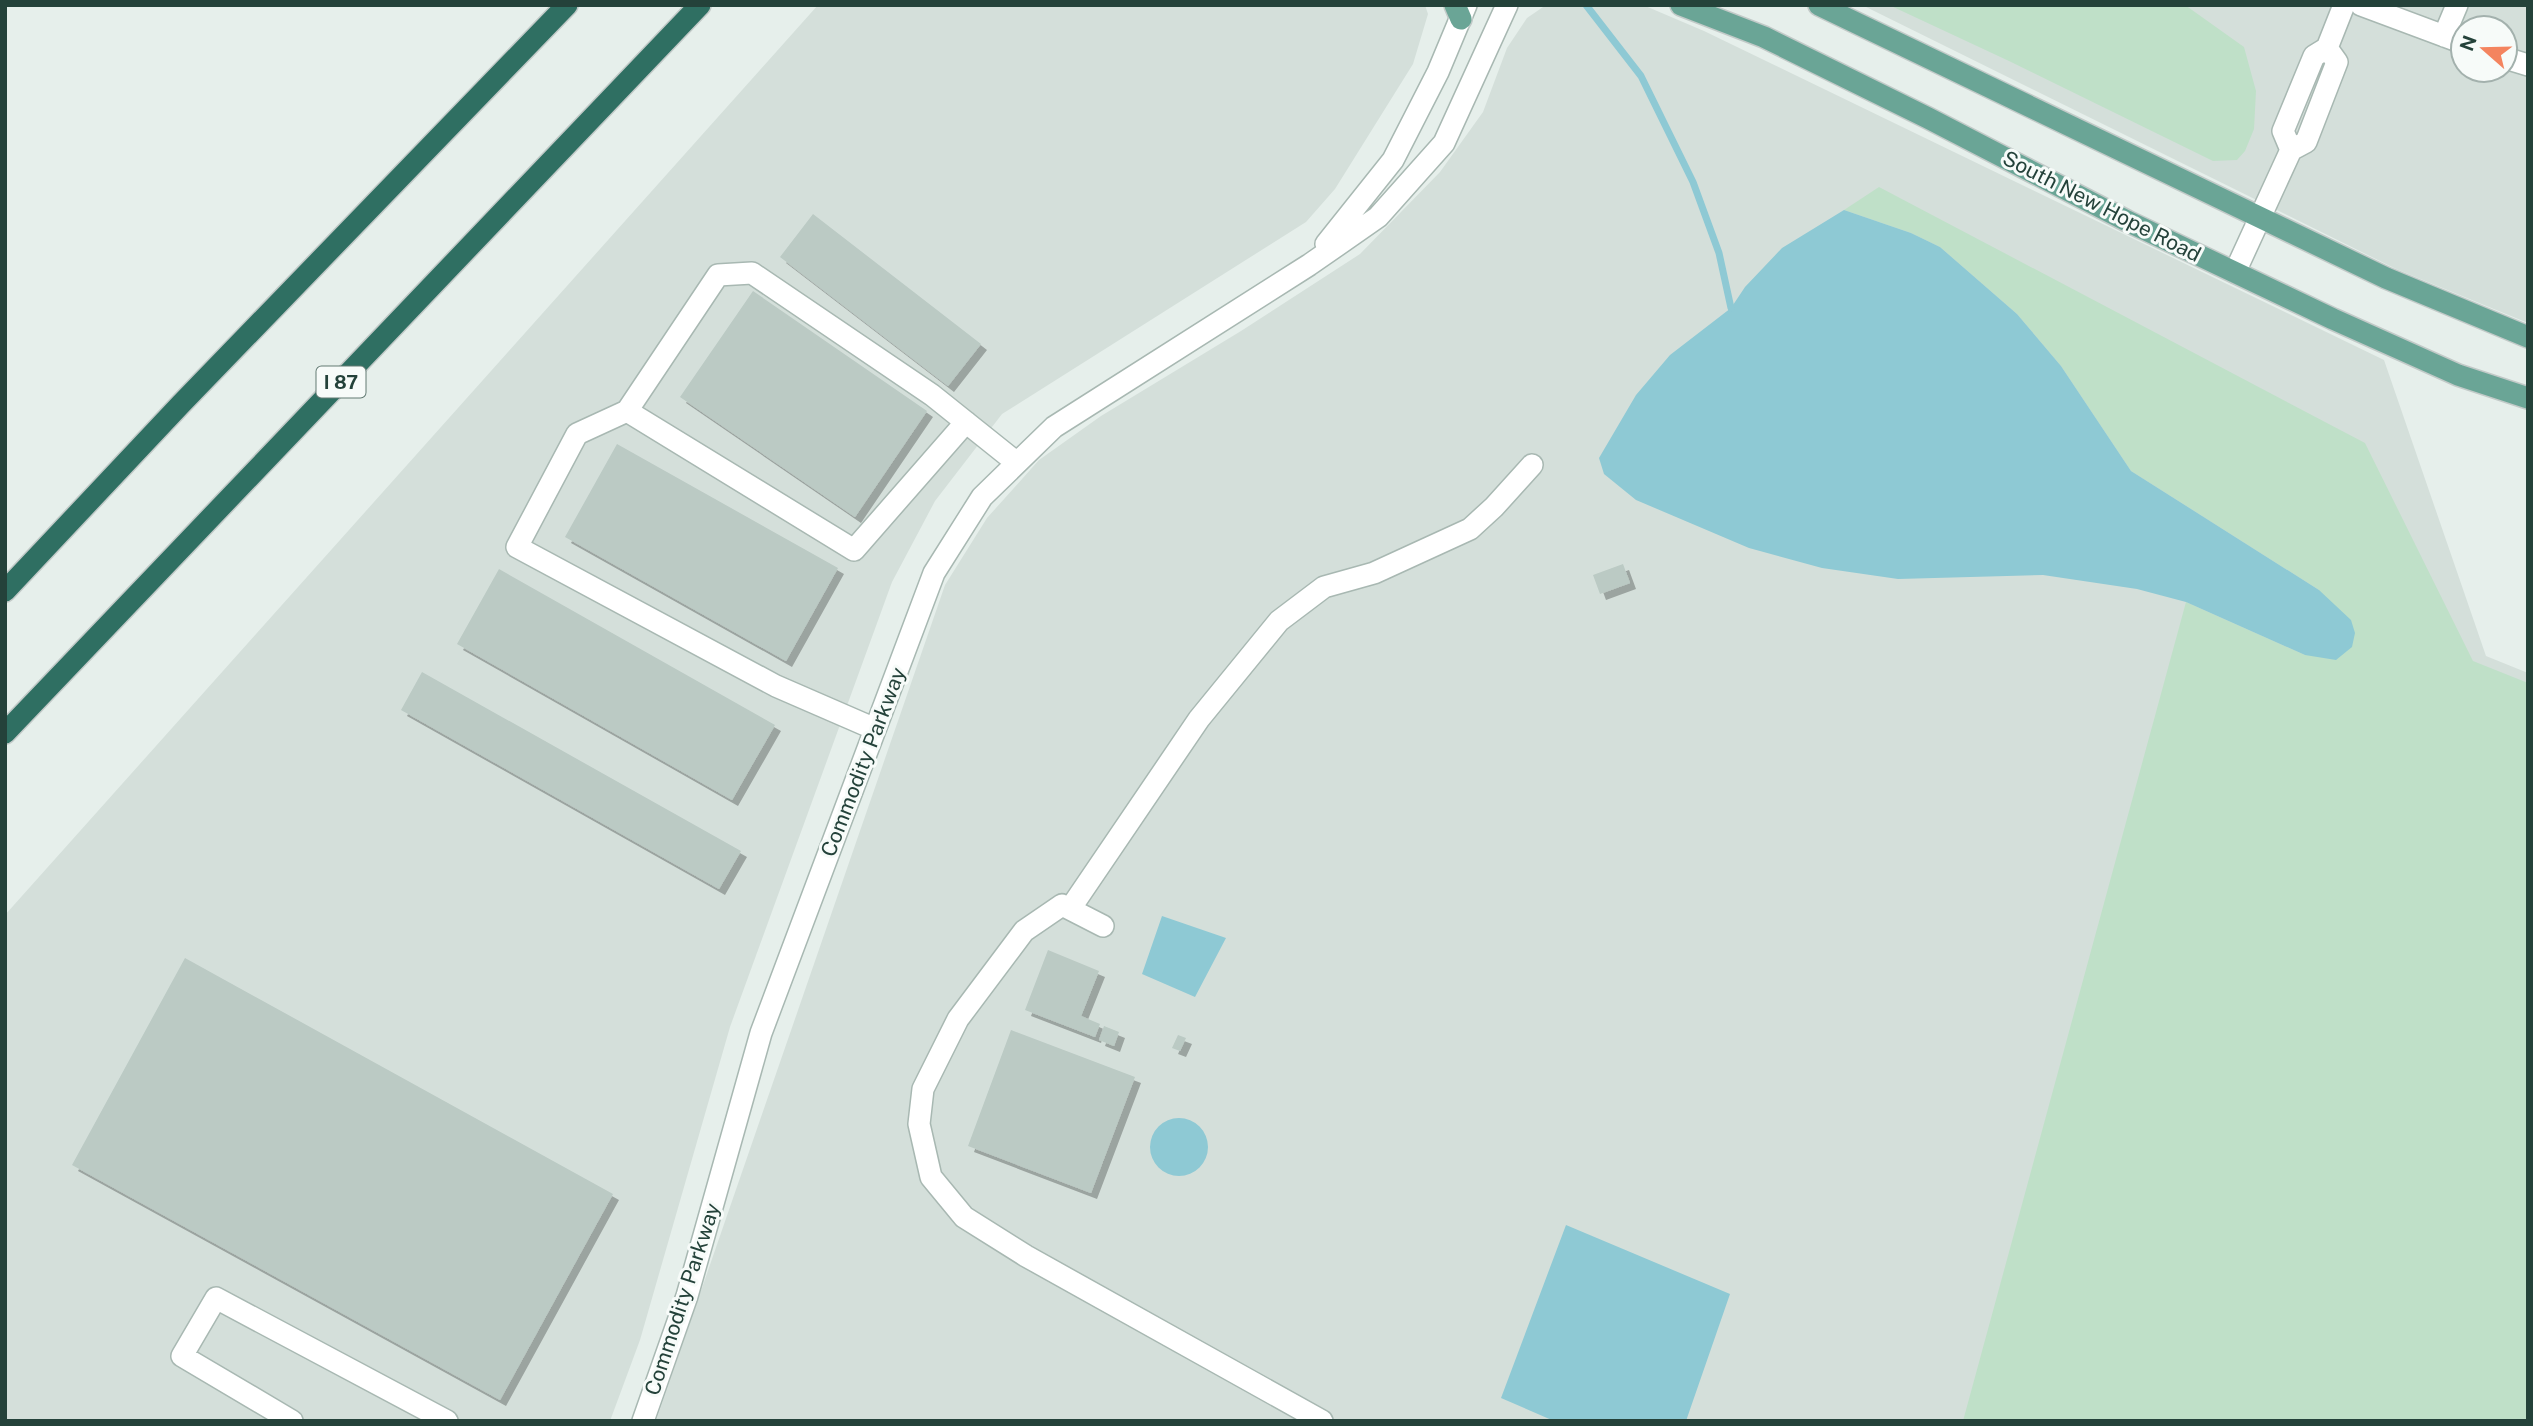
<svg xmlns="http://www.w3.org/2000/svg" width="2533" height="1426" viewBox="0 0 2533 1426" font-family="'Public Sans',sans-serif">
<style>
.built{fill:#d4dfda;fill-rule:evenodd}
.green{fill:#bfe0c8}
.water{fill:#8ec9d4}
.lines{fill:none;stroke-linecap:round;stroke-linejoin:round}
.stream{stroke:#8ec9d4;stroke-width:7}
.building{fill:#bbcac4;filter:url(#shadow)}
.minor-casing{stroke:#a8b8b2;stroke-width:24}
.major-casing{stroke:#c2cac8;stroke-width:24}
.highway-casing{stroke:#c2cac8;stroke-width:24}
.minor{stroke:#fff;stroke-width:21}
.major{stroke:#6aa596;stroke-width:21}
.highway{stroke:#2f6f62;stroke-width:21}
.labels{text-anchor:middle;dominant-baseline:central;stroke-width:6;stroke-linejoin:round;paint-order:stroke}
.shield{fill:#f7fbf9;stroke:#637a73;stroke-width:2}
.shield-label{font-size:19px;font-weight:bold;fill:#24423a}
.street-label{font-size:21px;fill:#24423a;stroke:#f7fbf9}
</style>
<defs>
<filter id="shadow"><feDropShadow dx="6" dy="6" stdDeviation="0" flood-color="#0004"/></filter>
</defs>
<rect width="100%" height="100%" fill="#e6efeb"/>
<path class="built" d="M818,5H1425L1428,14L1413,64L1335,189L1306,222L1002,414L935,501L892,582L730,1027L640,1340L610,1421H5V915Z
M1546,5H1643L1704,31L2384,360L2486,656L2528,673V1421H656L945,585L987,518L1039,460L1101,416L1241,331L1360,254L1440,172L1483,112L1507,48L1527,18Z
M1862,5H2528V323L2396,269ZM2463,28H2505V70H2463Z"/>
<path class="green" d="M1889,5H2185L2244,47L2256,91L2254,129L2245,151L2237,160L2213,161L2009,61Z
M1879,187L2365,443L2473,661L2528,683V1421H1963L2186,602L2305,655L2319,590L2131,471L2061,366L2017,314L1940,247L1911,233L1844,210Z"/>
<path class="water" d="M1844,210L1911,233L1940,247L2017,314L2061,366L2131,471L2319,590L2351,620L2355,633L2352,647L2336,660L2305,655L2186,602L2137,589L2043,575L1898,579L1822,568L1749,548L1636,500L1604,474L1599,458L1636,395L1670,355L1731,308L1745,287L1782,248Z
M1162,916L1226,938L1195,997L1142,974Z
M1150 1147a29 29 0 1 1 58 0a29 29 0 1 1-58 0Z
M1566,1225L1730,1294L1686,1421H1554L1501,1398Z"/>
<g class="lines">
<path class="stream" d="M1586,5L1641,76L1693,182L1719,253L1731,308"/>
</g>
<path class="building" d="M813,214L981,344L948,386L780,257Z
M753,291L927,411L855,517L680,397Z
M617,444L838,568L786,661L565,537Z
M1623,564L1630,583L1600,594L1593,575Z
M499,569L775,725L732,800L457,644Z
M422,672L741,851L719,889L401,710Z
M1048,950L1099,971L1081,1016L1100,1024L1095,1037L1025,1010Z
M185,958L613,1194L500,1400L72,1165Z
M1104,1026L1119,1032L1114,1046L1099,1040Z
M1011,1030L1135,1077L1091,1193L968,1146Z
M1178,1035L1186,1038L1180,1051L1172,1048Z"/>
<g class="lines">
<defs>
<path id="minor" d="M2361,5L2463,43
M2444,36L2457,5
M2327,48L2344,5
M2505,58L2528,65
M1326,244L1393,160L1438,72L1466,5
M2235,272L2291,150L2306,142L2337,62L2327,48L2314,56L2283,131L2291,150
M627,411L854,550L966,422
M875,729L776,686L517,547L577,434L627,411L718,275L752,273L932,395L1017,463
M1070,909L1199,719L1279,621L1324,587L1374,573L1470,529L1494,507L1532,465
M1103,926L1062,905L1024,931L958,1019L923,1089L919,1124L931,1177L964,1217L1026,1256L1322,1421
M292,1421L182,1356L216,1298L447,1421
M643,1421L687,1296L761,1033L934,573L982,497L1054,427L1309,265L1378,217L1444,143L1507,5"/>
<path id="major" d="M1455,5L1461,19
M1681,5L1764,37L1928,118L2127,221L2333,319L2458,375L2528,398
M1819,5L2386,278L2528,337"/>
<path id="highway" d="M5,591L181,404L567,5
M5,733L700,5"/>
</defs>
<use href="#minor" class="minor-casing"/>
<use href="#major" class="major-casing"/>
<use href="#highway" class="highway-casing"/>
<use href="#minor" class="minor"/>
<use href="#major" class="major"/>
<use href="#highway" class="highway"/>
</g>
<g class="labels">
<rect class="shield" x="316.5" y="366.5" width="49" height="31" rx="5"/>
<g class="shield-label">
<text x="341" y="382">I 87</text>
</g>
<g class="street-label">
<text transform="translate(2102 206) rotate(27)">South New Hope Road</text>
<text transform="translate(863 762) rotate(-69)">Commodity Parkway</text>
<text transform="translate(682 1299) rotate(-72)">Commodity Parkway</text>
</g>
</g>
<rect width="2533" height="1426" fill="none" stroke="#24423a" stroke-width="14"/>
<g transform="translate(2484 49) rotate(290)"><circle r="33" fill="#f7fbf9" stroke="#a3b1ad" stroke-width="2"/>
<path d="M0-5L12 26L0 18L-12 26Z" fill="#f4845f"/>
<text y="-10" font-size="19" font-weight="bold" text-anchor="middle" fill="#24423a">N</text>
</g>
</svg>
